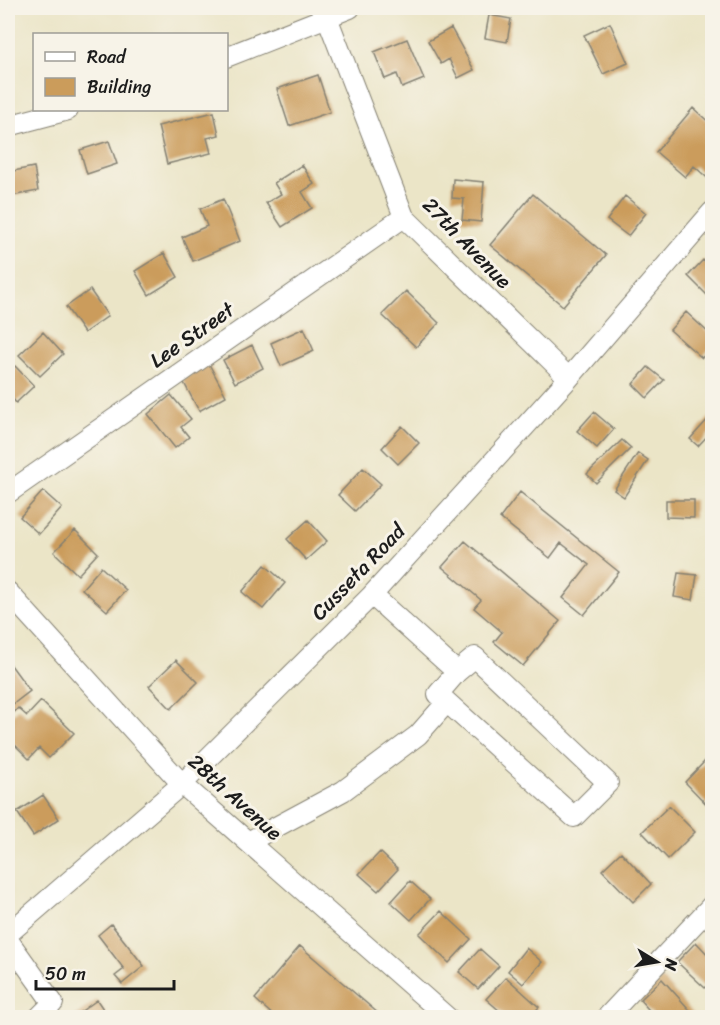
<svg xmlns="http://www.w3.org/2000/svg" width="720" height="1025" viewBox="0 0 720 1025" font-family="Sriracha,sans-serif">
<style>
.building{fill:#cb9c5b}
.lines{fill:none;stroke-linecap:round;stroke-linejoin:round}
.minor-casing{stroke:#848072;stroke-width:22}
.minor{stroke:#fff;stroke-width:20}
.labels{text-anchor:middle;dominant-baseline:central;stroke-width:6;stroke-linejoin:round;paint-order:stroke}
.street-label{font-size:21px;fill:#1c1c1c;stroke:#f7f3e8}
</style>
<rect width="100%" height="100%" fill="#f7f3e8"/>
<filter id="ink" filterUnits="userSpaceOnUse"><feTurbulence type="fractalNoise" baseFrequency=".0167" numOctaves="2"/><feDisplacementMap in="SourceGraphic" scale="12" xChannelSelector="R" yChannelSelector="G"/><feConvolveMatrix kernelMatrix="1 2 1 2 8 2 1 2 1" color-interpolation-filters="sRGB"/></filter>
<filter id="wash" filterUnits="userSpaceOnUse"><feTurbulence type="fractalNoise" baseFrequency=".008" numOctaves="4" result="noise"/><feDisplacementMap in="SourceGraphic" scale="24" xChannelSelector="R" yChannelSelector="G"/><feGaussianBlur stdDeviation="1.35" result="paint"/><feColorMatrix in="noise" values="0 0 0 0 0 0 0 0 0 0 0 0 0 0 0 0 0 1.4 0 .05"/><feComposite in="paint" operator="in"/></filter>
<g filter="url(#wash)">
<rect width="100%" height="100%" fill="#ebe5c7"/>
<g id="blocks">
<path class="building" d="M489,15L511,19L507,42L485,38Z
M610,23L628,63L603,74L584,35Z
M451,28L474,70L458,78L449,59L441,64L428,41Z
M407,39L424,79L402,88L397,74L385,79L374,52Z
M318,75L330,112L289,126L277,89Z
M693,108L712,125V182L694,166L685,177L656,152Z
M214,112L219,135L207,138L211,153L167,164L158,126Z
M109,141L117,164L87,174L80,150Z
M302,165L314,184L302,192L312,208L282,227L266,203L281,194L274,183Z
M34,167L38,191L11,196L8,172Z
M453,179L484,182L481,222L462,220L464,199L452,198Z
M533,194L606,255L563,306L490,245Z
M625,196L646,213L628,236L607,220Z
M223,199L240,241L193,261L182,237L207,226L200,209Z
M164,253L178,277L149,295L135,271Z
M703,260L712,269V300L688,276Z
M90,290L108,316L84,333L66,307Z
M406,291L439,323L416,347L382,315Z
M686,312L712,336V346L702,358L670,330Z
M304,328L314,351L281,366L271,343Z
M43,332L63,354L40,376L19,355Z
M252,345L263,368L235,383L223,360Z
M209,364L226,396L199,411L182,379Z
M15,366L34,386L16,403L8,393V373Z
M648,367L664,380L647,398L633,384Z
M171,395L191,419L181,427L189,437L175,448L148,414Z
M594,412L614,429L597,448L577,431Z
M710,417L712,419V431L698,446L690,439Z
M402,426L419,443L398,464L382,448Z
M622,440L631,448L596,483L587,474Z
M638,453L648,460L624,497L614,490Z
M363,468L381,484L355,511L338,495Z
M43,491L62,508L39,534L20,517Z
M520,492L619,572L584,615L563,598L589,565L561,543L550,558L500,518Z
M666,500H694V518L666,517Z
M308,520L327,541L306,560L287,539Z
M75,530L98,553L78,575L54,552Z
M465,541L560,621L523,666L494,642L502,632L474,608L481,600L442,567Z
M265,565L285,583L263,609L242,592Z
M101,567L126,590L107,611L82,589Z
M678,573L697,575L693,600L674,597Z
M176,660L198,682L171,709L149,686Z
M8,661L30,691L8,708Z
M41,701L74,733L49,758L39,748L29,759L8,738V719L18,708L27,716Z
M708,758L712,763V810L685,782Z
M43,795L59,819L33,836L17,812Z
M669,806L695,832L668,859L642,832Z
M380,852L398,869L378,891L359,874Z
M621,852L651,884L633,902L602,870Z
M410,881L430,899L411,920L391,902Z
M441,911L471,939L449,963L419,934Z
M111,924L144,966L122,984L115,976L124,969L98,935Z
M696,942L712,959V980L705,988L677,962Z
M300,946L379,1014L376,1018H276L255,999Z
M526,948L542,962L523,984L508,971Z
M480,949L499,966L478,989L459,972Z
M506,977L539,1007L529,1018H508L486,999Z
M662,979L697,1018H656L640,1000Z
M97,1000L109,1018H72Z"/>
</g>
</g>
<g filter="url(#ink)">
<use href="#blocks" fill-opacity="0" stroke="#848072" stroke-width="1.5"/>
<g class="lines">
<defs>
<path id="minor" d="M327,17L404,217L569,378
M226,57L350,8
M8,126L68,110
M8,493L404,217
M8,592L182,784L448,1018
M372,595L457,672
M475,657L608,783L574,817L438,694L457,672Z
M248,842L343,791L418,735L447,702
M8,934L182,784L372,595L569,378L712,212
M8,940L53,1003L38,1018
M606,1018L712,905"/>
</defs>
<use href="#minor" class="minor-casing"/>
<use href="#minor" class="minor"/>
</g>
</g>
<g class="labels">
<g class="street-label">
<text transform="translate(467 243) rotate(46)">27th Avenue</text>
<text transform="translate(192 335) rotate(-35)">Lee Street</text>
<text transform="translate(358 572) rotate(-46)">Cusseta Road</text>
<text transform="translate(235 797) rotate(42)">28th Avenue</text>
</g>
</g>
<rect width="720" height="1025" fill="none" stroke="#f7f3e8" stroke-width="30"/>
<rect x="33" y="33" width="195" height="78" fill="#f7f3e8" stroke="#9f9d96" stroke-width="1.5"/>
<rect x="45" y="52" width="30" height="9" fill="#ffffff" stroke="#9f9d96" stroke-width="1.5"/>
<text x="87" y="63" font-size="18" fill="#1c1c1c">Road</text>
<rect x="45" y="78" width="30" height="18" fill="#cb9c5b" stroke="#9f9d96" stroke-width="1.5"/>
<text x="87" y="93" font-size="18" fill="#1c1c1c">Building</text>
<g transform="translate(657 962) rotate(101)" stroke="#f7f3e8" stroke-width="4.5" paint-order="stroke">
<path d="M0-4.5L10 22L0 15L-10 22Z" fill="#1c1c1c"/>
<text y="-9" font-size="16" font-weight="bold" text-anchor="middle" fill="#1c1c1c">N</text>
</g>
<path d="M36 980v9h138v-9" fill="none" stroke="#1c1c1c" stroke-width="3"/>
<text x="45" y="980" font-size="18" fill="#1c1c1c" stroke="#f7f3e8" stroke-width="4.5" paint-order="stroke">50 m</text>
</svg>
